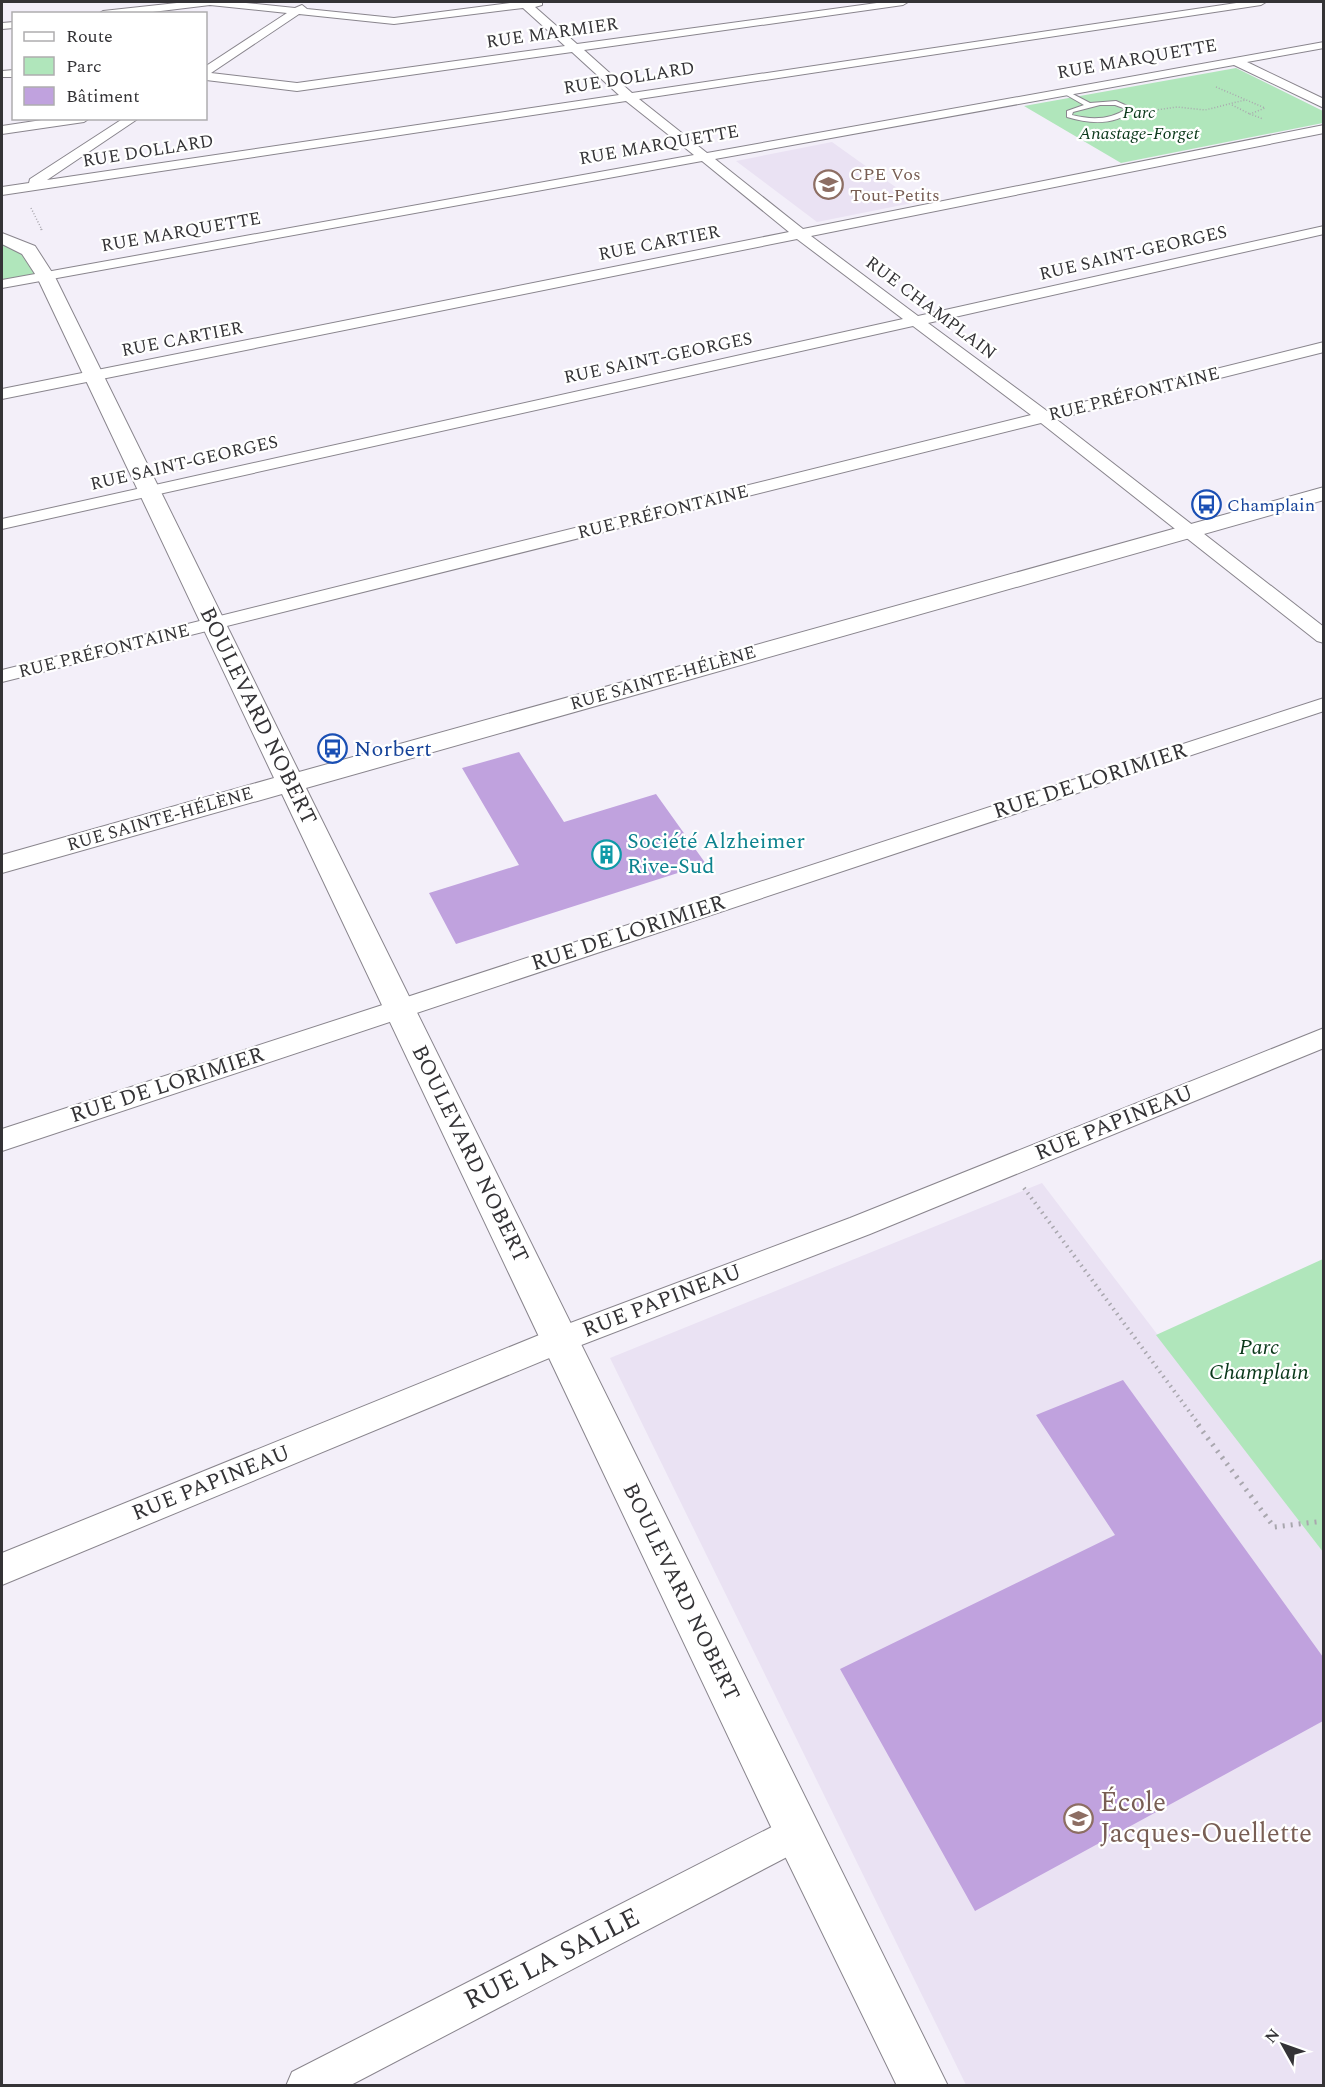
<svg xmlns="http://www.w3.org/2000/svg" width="1325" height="2087" viewBox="0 0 1325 2087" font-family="Spectral,serif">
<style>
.built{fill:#eae2f3}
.green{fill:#b0e6bb}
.building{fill:#c0a2de}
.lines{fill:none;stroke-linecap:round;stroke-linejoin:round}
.service-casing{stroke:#89858d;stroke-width:2}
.minor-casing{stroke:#89858d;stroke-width:2}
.tertiary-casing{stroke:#89858d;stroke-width:2}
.path-far3{stroke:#a9a7ae;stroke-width:1.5;stroke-dasharray:1 2;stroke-linecap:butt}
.path-far2{stroke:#a9a7ae;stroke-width:2;stroke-dasharray:1 3;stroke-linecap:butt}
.path-far1{stroke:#a9a7ae;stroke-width:4;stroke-dasharray:1.5 4.5;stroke-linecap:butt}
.path{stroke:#a9a7ae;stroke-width:5;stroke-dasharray:2 6;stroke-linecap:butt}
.service{fill:#fff;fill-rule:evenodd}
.minor{fill:#fff;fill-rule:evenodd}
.tertiary{fill:#fff;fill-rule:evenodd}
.labels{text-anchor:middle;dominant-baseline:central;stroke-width:4.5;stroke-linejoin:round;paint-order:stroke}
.far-street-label{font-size:18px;fill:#343336;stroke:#fff}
.far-park-label{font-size:18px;font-style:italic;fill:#0a381a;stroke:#fff}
.far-education-label{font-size:18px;fill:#785e54;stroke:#fff;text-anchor:start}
.far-transit-label{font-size:18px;fill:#164399;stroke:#fff;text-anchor:start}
.street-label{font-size:22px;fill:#343336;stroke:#fff}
.transit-label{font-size:22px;fill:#164399;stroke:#fff;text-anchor:start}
.culture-label{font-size:22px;fill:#0d838f;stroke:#fff;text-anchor:start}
.park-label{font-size:22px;font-style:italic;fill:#0a381a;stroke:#fff}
.near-education-label{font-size:27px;fill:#785e54;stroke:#fff;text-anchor:start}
.near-street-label{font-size:27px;fill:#343336;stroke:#fff}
</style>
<rect width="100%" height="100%" fill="#f3eff9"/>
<path class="built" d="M832,142L867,167L917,202L817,222L736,161Z
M1042,1183L1323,1552V2085H966L610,1358Z"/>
<path class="green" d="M1236,68L1323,111V123L1121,163L1024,106Z
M2,243L38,261L46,277L2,284Z
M1323,1259V1552L1156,1335Z"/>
<path class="building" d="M519,752L564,822L656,794L706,864L456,944L429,893L519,865L462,768Z
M1123,1380L1323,1657V1721L975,1911L840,1669L1115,1535L1036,1415Z"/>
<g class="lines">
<defs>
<path id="service" d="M1065,90L1090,103L1116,101L1134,109C1115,126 1090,124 1067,117V111L1084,105L1063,93ZM1100,105H1115L1126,109C1110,120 1091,120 1072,115L1073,112Z"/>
<path id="minor" d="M186,2H236L295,8L302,5L307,9L394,18L518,2H542V5L535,7L577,44L884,2H908L903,5L584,50L632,93L1243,2H1266L1261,5L639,99L707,153L1324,42V48L1247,62L1324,99V108L1234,65L715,159L803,229L1324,125V133L811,236L918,316L1324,226V234L928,323L1047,411L1324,342V352L1056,419L1324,627V643L1317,641L1041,423L2,682V670L1031,415L913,326L2,529V519L903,319L797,239L2,399V389L789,232L702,161L2,288V280L694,155L626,101L2,195V187L29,183L30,179L124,118H139L47,180L619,95L572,52L297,91L206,80V66L287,13L210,5L136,14H98L103,11ZM523,8L565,46L297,83L211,73L299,14L394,24Z
M14,22V28L2,29V23Z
M14,70V77H2V71Z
M55,118H90L84,122L2,134V126Z
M1324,698V711L2,1151V1129Z
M1324,1028V1048L870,1234L571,1349L2,1585V1553L549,1331L850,1218Z
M797,1814L810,1819L815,1832L810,1845L349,2086H286L292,2072Z"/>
<path id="tertiary" d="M2,233L35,246L55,277L299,772L1324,487V500L306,788L948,2086H897L781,1848L282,794L2,873V855L274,778L37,277L22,254L2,244Z"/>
</defs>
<use href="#service" class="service-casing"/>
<use href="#minor" class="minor-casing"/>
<use href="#tertiary" class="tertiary-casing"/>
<path class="path-far3" d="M1216,87L1265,108L1250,114L1263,119
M1232,105L1250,114
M1149,111L1177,107L1205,110L1245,100
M31,208L42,230"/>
<path class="path-far2" d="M41,229L42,231"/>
<path class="path-far1" d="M1024,1188L1200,1426"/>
<path class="path" d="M1198,1425L1274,1527L1324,1521"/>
<use href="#service" class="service"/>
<use href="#minor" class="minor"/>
<use href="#tertiary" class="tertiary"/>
</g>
<defs>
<symbol id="school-ring" viewBox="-11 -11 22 22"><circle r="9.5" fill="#fff" stroke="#8d6e63" stroke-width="1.5"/><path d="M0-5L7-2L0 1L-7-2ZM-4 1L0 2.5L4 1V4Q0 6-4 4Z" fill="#8d6e63"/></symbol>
<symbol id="bus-ring" viewBox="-11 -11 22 22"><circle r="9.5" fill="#fff" stroke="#1a4fb4" stroke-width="1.5"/><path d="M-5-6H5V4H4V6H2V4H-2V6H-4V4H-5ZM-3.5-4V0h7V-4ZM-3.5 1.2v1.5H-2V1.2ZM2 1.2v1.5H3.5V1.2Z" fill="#1a4fb4"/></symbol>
<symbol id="building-ring" viewBox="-11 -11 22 22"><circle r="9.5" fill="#fff" stroke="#0f9aa8" stroke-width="1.5"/><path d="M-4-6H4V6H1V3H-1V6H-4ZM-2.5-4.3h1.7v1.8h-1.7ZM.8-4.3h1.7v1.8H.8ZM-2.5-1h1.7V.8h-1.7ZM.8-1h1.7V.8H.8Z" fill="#0f9aa8"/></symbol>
</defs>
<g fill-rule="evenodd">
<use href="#school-ring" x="812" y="168" width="33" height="33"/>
<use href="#bus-ring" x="1190" y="488" width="33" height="33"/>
<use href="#bus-ring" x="316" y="732" width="33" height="33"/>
<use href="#building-ring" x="590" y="838" width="33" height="33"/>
<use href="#school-ring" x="1062" y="1802" width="33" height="33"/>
</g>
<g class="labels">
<g class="far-street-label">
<text transform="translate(552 33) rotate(-8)">RUE MARMIER</text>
<text transform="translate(1137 59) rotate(-10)">RUE MARQUETTE</text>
<text transform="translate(629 78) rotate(-9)">RUE DOLLARD</text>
<text transform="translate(659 145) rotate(-10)">RUE MARQUETTE</text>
<text transform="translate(148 151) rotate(-9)">RUE DOLLARD</text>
<text transform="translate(181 232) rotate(-10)">RUE MARQUETTE</text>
<text transform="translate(659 243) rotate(-11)">RUE CARTIER</text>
<text transform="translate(1133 253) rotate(-13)">RUE SAINT-GEORGES</text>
<text transform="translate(931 308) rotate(37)">RUE CHAMPLAIN</text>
<text transform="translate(182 339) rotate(-11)">RUE CARTIER</text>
<text transform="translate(658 358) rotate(-12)">RUE SAINT-GEORGES</text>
<text transform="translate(1134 394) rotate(-14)">RUE PRÉFONTAINE</text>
<text transform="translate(184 463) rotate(-13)">RUE SAINT-GEORGES</text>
<text transform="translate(663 512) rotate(-14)">RUE PRÉFONTAINE</text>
<text transform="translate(104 651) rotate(-14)">RUE PRÉFONTAINE</text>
<text transform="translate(663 678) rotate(-16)">RUE SAINTE-HÉLÈNE</text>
<text transform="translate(160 819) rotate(-16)">RUE SAINTE-HÉLÈNE</text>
</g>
<g class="far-park-label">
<text x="1139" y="112">Parc<tspan x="1139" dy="21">Anastage-Forget</tspan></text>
</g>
<g class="far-education-label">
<text x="850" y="174">CPE Vos<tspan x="850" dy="21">Tout-Petits</tspan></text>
</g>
<g class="far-transit-label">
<text x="1227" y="505">Champlain</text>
</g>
<g class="street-label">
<text transform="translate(258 716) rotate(64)">BOULEVARD NOBERT</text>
<text transform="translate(1090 781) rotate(-18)">RUE DE LORIMIER</text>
<text transform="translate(628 933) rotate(-18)">RUE DE LORIMIER</text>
<text transform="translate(167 1085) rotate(-18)">RUE DE LORIMIER</text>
<text transform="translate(1114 1123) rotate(-22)">RUE PAPINEAU</text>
<text transform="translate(470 1154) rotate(64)">BOULEVARD NOBERT</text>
<text transform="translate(662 1301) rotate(-21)">RUE PAPINEAU</text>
<text transform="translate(211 1483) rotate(-22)">RUE PAPINEAU</text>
<text transform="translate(681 1592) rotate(64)">BOULEVARD NOBERT</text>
</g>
<g class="transit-label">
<text x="354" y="749">Norbert</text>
</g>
<g class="culture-label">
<text x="627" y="841">Société Alzheimer<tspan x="627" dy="25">Rive-Sud</tspan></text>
</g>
<g class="park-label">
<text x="1259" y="1347">Parc<tspan x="1259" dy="25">Champlain</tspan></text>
</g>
<g class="near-education-label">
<text x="1100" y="1803">École<tspan x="1100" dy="31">Jacques-Ouellette</tspan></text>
</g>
<g class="near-street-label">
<text transform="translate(552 1959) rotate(-27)">RUE LA SALLE</text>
</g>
</g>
<rect width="1325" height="2087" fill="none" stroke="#343336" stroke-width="6"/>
<rect x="12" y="12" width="195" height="108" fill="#ffffff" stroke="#aeadaf" stroke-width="1.5"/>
<rect x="24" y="32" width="30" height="9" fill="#ffffff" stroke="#aeadaf" stroke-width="1.5"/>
<text x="66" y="42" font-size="18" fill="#343336">Route</text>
<rect x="24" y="57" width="30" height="18" fill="#b0e6bb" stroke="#aeadaf" stroke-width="1.5"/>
<text x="66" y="72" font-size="18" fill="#343336">Parc</text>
<rect x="24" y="87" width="30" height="18" fill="#c0a2de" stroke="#aeadaf" stroke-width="1.5"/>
<text x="66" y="102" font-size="18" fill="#343336">Bâtiment</text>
<g transform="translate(1283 2045) rotate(310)" stroke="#ffffff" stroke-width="4.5" paint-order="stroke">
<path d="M0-4.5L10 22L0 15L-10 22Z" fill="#343336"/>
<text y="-9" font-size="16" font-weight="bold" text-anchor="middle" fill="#343336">N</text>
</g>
</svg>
